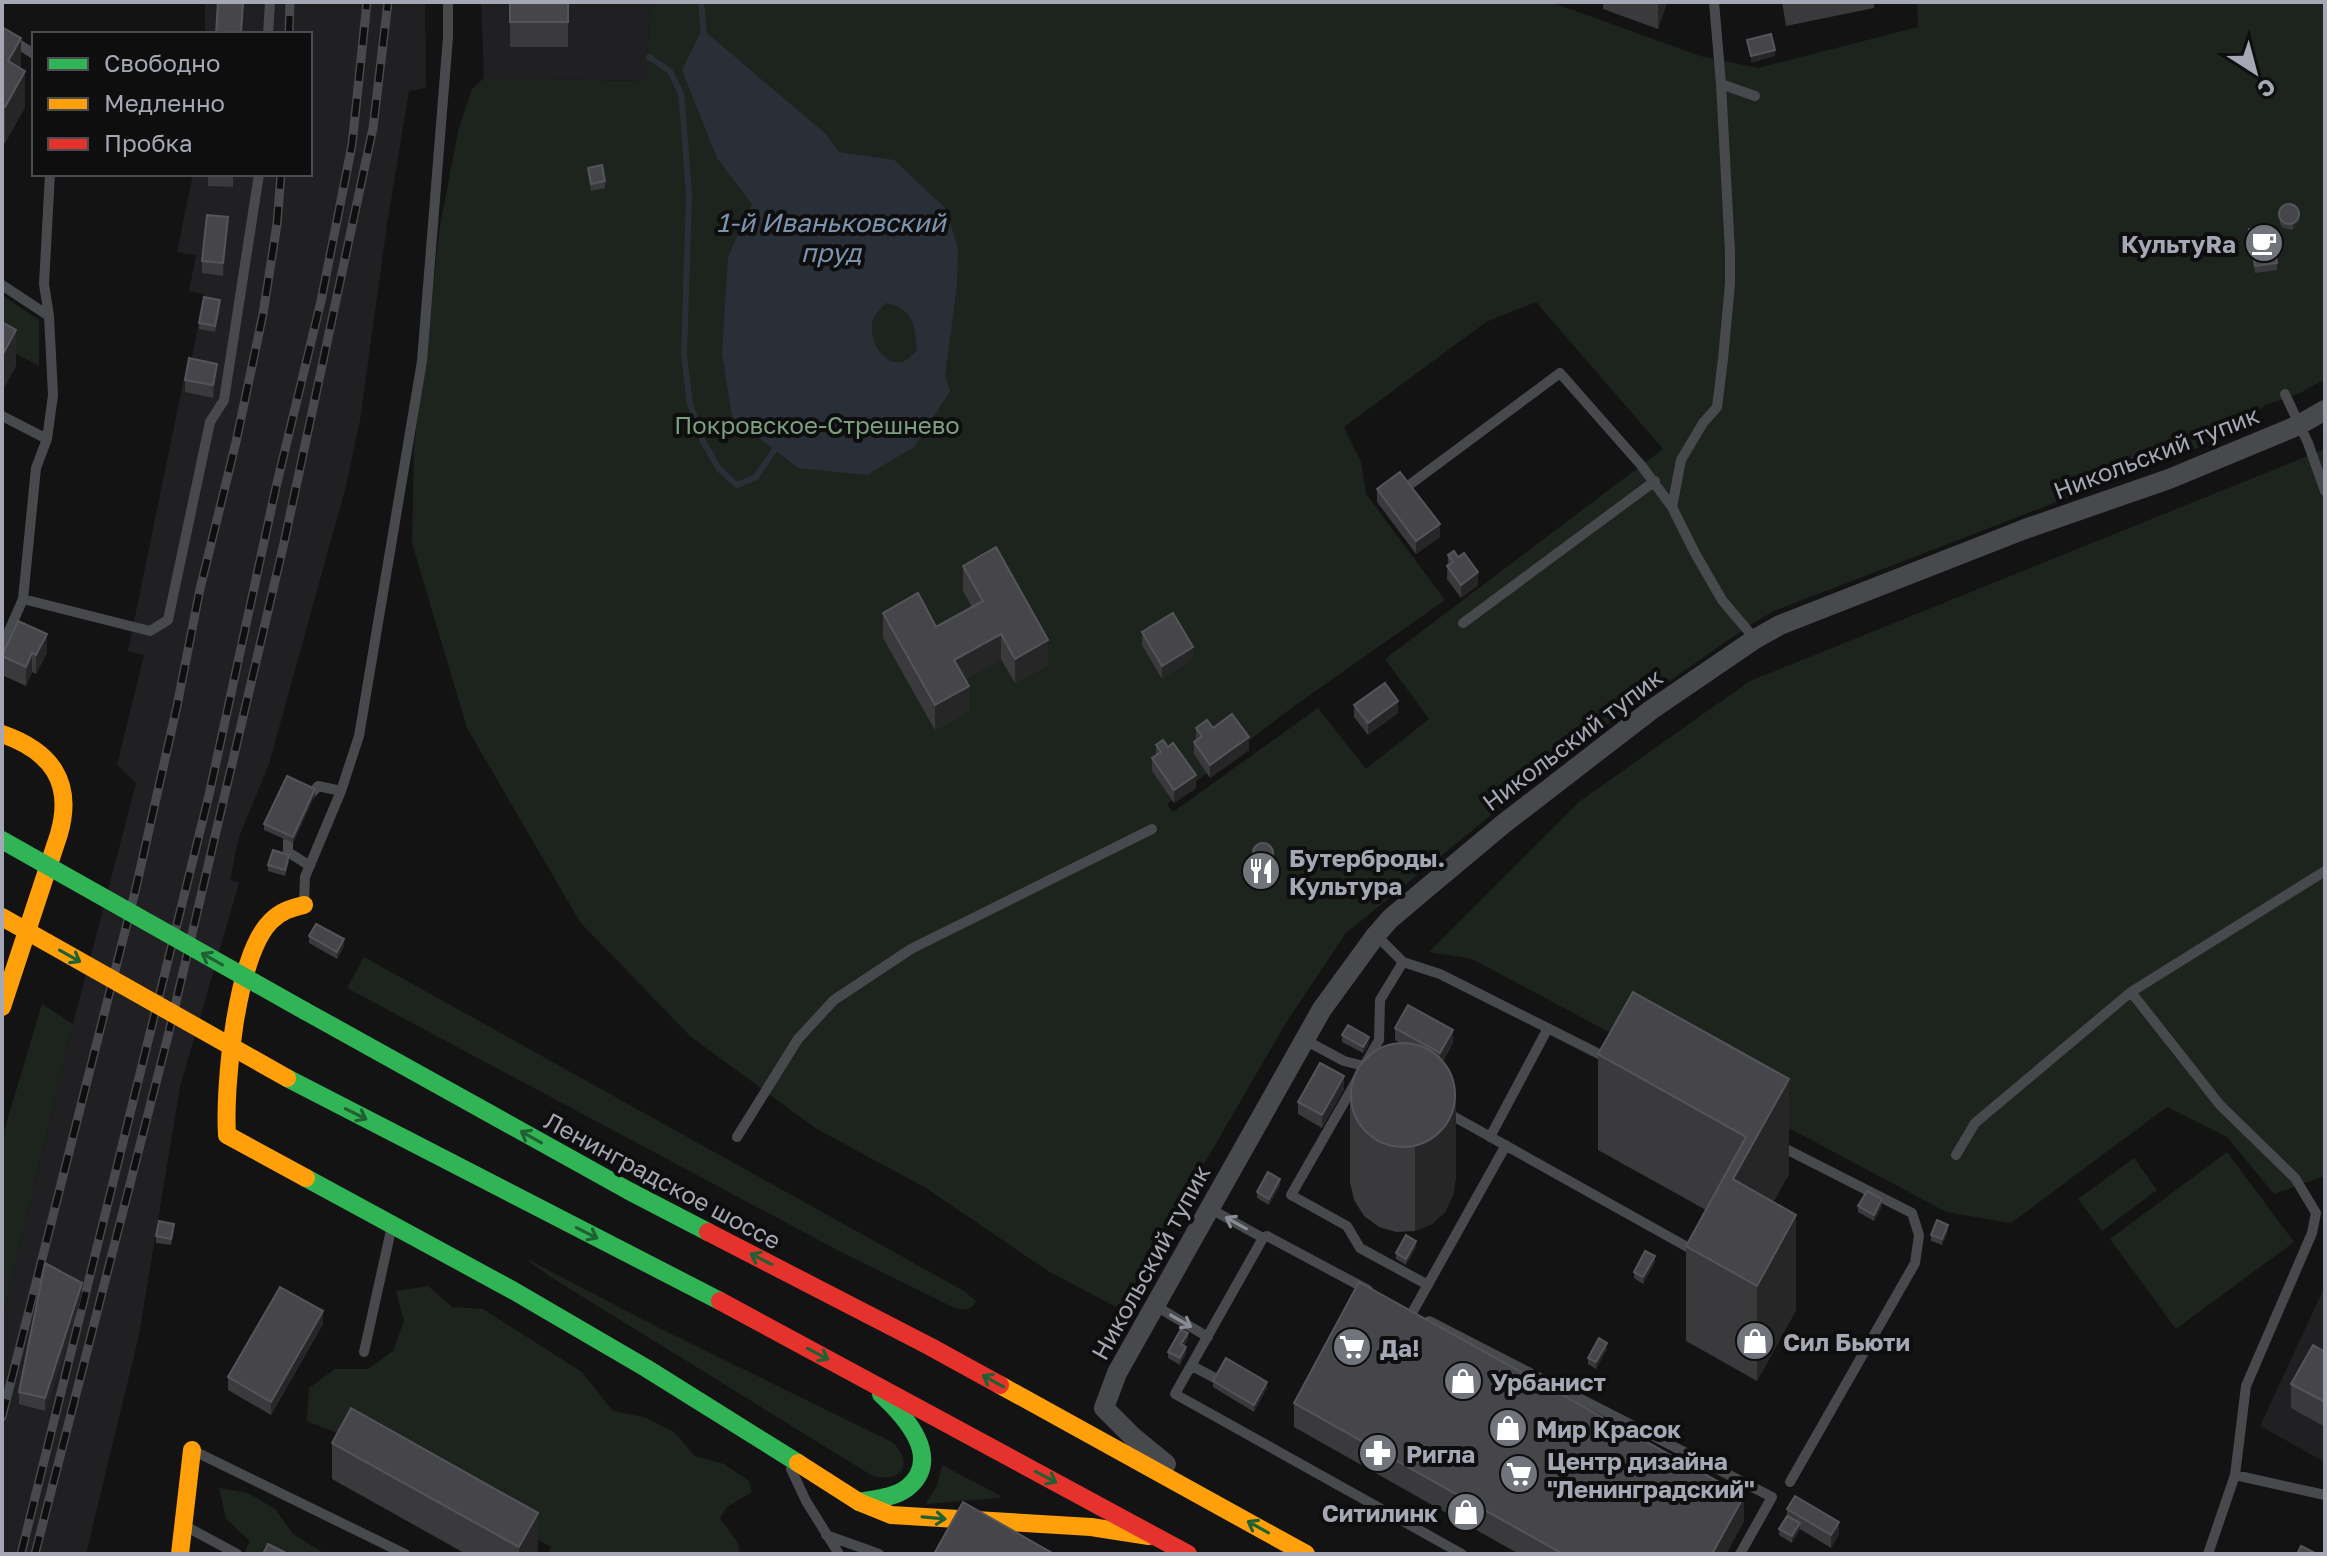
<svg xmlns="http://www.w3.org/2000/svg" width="2327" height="1556" viewBox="0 0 2327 1556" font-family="'Golos Text',sans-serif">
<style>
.built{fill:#202022}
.green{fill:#1d241e;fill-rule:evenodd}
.water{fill:#292f36;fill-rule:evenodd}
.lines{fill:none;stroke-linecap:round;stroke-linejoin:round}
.stream{stroke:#292f36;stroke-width:6}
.lane{stroke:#48494c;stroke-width:10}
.street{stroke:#48494c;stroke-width:20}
.fast{stroke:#30b455;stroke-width:18}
.slow{stroke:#ff9f0a;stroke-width:18}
.jam{stroke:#e5322d;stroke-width:18}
.rail-casing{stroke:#48494c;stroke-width:9}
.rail{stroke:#0e0e0f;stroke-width:6;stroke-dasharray:18;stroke-linecap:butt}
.fast-bridge{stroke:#30b455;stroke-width:18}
.slow-bridge{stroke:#ff9f0a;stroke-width:18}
.wall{fill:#3a3a3d}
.shaded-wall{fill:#262627}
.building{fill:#46464a;stroke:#54555a;stroke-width:2}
.oneway{stroke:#1f6132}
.oneway2{stroke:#898c95}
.labels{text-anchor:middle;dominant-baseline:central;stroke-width:8;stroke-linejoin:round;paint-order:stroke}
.poi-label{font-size:24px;font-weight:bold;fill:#a5a8b4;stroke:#0e0e0f;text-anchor:start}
.park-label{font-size:24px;fill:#7c9f81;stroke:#0e0e0f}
.street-label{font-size:24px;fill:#a5a8b4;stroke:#0e0e0f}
.water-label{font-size:26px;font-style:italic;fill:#7c93af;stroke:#0e0e0f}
</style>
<rect width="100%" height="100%" fill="#131314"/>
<path class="built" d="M205,2H425L426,88L409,91L387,225L360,420L346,486L269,764L239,837L230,880L239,883L180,1087L139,1335L86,1554H2V1320L73,1024L136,783L117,765L144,655L128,651L186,368H190L204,294L189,291L196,255L177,252L193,174H310V34H205Z
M481,2H650L646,81L484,78Z
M2325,1286V1462L2260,1426Z"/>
<path class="green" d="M650,2H1551L1700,56L1758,68L1918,27L1917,2H2325V379L2300,393L2266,405L2228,436L1774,611L1747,627L1576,746L1346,933L1284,1026L1120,1309L1048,1271L926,1188L815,1128L690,1036L580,922L467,728L412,543L414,447L440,226L458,131L472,89L484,78L646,81ZM1536,302L1663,449L1385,659L1429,719L1366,769L1318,708L1173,812L1167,804L1290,709L1445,600L1366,494L1361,462L1344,427L1486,322Z
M2,295L39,320V366L2,346Z
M2325,449V1176L2274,1194L2227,1137L2167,1107L2011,1223L1946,1212L1472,959L1429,952L1580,801L1750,681Z
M364,957L964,1291L976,1301C971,1311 965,1310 955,1308L839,1251L347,988Z
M42,1004L73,1024L2,1320V1138Z
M2227,1152L2294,1242L2176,1329L2110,1239Z
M2134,1158L2157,1190L2102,1231L2078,1199Z
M525,1258L659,1328L892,1442C916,1464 900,1485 871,1475L549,1276Z
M428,1286L452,1307L483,1309L582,1372L613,1411L644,1417L674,1432L695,1456L724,1464L749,1481L752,1492L727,1507L720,1518L738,1543L740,1554H548L551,1547L337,1433L307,1421L309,1388L335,1369H368L393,1351L404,1321L396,1291Z
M942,1465L1001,1496L999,1498L927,1504V1501L937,1486Z
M219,1488L248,1493L275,1509L293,1534L325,1554H244L250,1541L226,1519Z"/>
<path class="water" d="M702,29L826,134L839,152L894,160L946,209L958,249L957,285L945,376L950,391L914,447L867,475L798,468L732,417L722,353L728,257L752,204L717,158L682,70ZM886,303C914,309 915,326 917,351C912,355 907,361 901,362C881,366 867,335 873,319C875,314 882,307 886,303Z"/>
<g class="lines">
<path class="stream" d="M701,2L704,34
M649,57L670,71L681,94L683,114L689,195L684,355L690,404L703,441L719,469L737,485L756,477L777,446"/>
<path class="lane" d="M1714,2L1721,84L1755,96
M2,34L34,54
M268,34L270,2
M1721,84L1730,252V284L1723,359L1717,407L1703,423L1681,460L1672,507L1695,553L1722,600L1755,639
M2,285L49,316
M2285,394L2308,443L2325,491
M2,416L47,439
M1412,483L1560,373L1641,465L1672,507
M23,599L150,631L168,620L210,422L224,400L259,174
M1463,623L1655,481
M2,647L23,599L36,468L47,439L53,395L49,316L44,284L50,174
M311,794L318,786L341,791
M288,841V852L310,866
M304,903L305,877L341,791L359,736L422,361L448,37V2
M1376,935L1403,962
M2131,992L2220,1105L2295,1178L2316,1213L2312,1233L2246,1386L2235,1475L2208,1554
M1305,1040L1344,1061L1364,1066L1379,1040L1380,1000L1403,962L1440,974L1607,1058
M1358,1078L1291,1195L1347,1226L1360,1248L1428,1285
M1444,1111L1689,1248
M737,1137L798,1039L834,1000L911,949L1152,829
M1490,1137L1548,1028
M1778,1145L1912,1213L1919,1235L1915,1263L1790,1482
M1956,1155L1975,1123L2131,992L2325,871
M1209,1208L1263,1238
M1368,1290L1267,1236L1263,1238L1175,1394L1462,1554
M1154,1305L1208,1337
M1412,1313L1506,1145
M1429,1321L1772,1497L1740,1554
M364,1352L391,1230
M1192,1366L1217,1379
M194,1451L405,1554
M791,1469L806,1501L839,1554
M2235,1475L2325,1495
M189,1528L237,1554
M826,1535L879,1554"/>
<path class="street" d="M1166,1464L1133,1437L1104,1408L1117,1373L1322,1009L1376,935L1390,919L1422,892L1502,825L1651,710L1755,639L1780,625L2025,529L2169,479L2299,425L2325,410"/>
<path class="fast" d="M305,1011L629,1191L708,1232
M287,1078L720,1301
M306,1178L514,1291L646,1368L798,1463
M859,1502C874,1499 894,1498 907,1488C944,1459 905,1416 881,1394"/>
<path class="slow" d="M2,734C51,751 74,782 59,834L2,1007
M304,905C291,908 281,911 271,921C236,955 224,1086 227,1135L306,1178
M1000,1385L1306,1554
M798,1463L859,1502L891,1515L1091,1527L1149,1536
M180,1554L192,1450"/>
<path class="jam" d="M708,1232L929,1346L1000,1385
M720,1301L1188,1554"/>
<defs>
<path id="rail" d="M289,34L290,2
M2,1417L135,892L177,706L200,589L236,442L263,314L277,224L281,174
M21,1554L209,795L276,487L321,301L352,145L367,2
M35,1554L168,1036L284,543L373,128L388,2"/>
</defs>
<use href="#rail" class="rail-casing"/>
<use href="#rail" class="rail"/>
<path class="fast-bridge" d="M2,840L305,1011"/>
<path class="slow-bridge" d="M2,917L287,1078"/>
</g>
<path class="wall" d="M510,2H568V47H510Z
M1603,2H1667L1658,29L1603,9Z
M1782,2H1874V8L1786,26Z
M2,27L21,69L25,107L5,143L2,142Z
M588,168L605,181V188L591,191Z
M208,174H233V187L208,186Z
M2279,212L2300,221L2293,230L2283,228L2280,224Z
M228,229L223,276L202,273V261Z
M2249,229L2277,263V270L2255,273Z
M220,307L215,332L199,329V323Z
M217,376L213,398L185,392V380Z
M1377,489L1440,537L1416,554L1377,502Z
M1448,555L1478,585L1461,598L1447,579Z
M963,566L1048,665L1015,683L1001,659L965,679L969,711L935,730L883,638V613L936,627L972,607L963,591Z
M1142,632L1193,659L1162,679L1142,645Z
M47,653L36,674L32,672L26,686L2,675V656Z
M1354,705L1398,713L1368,735L1354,717Z
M1196,728H1213L1249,750L1210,778L1194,754V742L1196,740Z
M1156,745L1168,747L1196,788L1174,803L1152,771V758L1156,755Z
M315,795L293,843L264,830V824Z
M1252,854L1274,871L1269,880L1264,882L1254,878L1252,873Z
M289,861L285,876L268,871V865Z
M309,936L344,946L337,959L309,943Z
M1633,992L1789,1174L1773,1202L1796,1310L1757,1381L1686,1341V1246L1706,1210L1598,1150V1054Z
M1395,1028L1453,1043L1443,1061L1456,1177L1453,1195L1445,1212L1432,1224L1415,1231L1396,1232L1379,1227L1364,1216L1354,1200L1350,1182V1097L1400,1043L1395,1040Z
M1342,1035L1369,1044L1363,1053L1342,1042Z
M1344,1089L1322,1128L1298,1114V1102Z
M1280,1185L1269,1205L1257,1198V1192Z
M1858,1206H1882L1874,1221L1858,1212Z
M174,1230L171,1245L156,1243V1236Z
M1948,1231L1942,1245L1931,1241V1235Z
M1416,1247L1406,1265L1396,1259V1253Z
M1655,1262L1643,1284L1634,1278V1272Z
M82,1296L45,1411L19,1404V1392Z
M323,1324L271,1415L228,1390V1377Z
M1188,1339L1184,1346L1186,1353L1180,1365L1168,1358V1352Z
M1607,1349L1596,1369L1588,1364V1358Z
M2325,1352V1427L2291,1408V1384Z
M1213,1381L1267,1388L1254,1412L1213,1387Z
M1294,1403L1744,1521L1726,1554H1519L1294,1427Z
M332,1443L538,1549L536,1554H466L332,1479Z
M1787,1509L1839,1534L1831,1548L1800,1529L1792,1543L1779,1535V1529L1787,1516Z"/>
<path class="shaded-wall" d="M1658,2H1667L1658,29Z
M21,38V74L8,61Z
M1775,50V56L1751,63V56Z
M25,71V107L5,143V107Z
M2300,215V221L2293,230V223Z
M228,217V229L223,276V263Z
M16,330V366L2,392V356Z
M217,364V376L213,398V385Z
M1440,524V537L1416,554V541Z
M1478,572V585L1461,598V585Z
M47,634V653L36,674V655Z
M1001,634V659L954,685V660Z
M1048,640V665L1015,683V659Z
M1193,647V659L1162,679V666Z
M32,653V672L26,686V667Z
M969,686V711L935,730V705Z
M1398,701V713L1368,735V723Z
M1249,737V750L1210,778V765Z
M1196,775V788L1174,803V790Z
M315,789V795L293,843V837Z
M1274,852V871L1269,880L1264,882V864Z
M344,939V946L337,959V952Z
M1453,1030V1043L1440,1065V1053Z
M1369,1037V1044L1363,1053V1047Z
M1344,1076V1089L1322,1128V1115Z
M1789,1079V1174L1734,1273L1733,1179Z
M1456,1092V1177L1453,1195L1445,1212L1432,1224L1415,1231V1146Z
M1280,1179V1185L1269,1205V1199Z
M1882,1199V1206L1874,1221V1215Z
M1796,1215V1310L1757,1381V1286Z
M1948,1225V1231L1942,1245V1239Z
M1416,1241V1247L1406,1265V1259Z
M1655,1256V1262L1643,1284V1277Z
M82,1283V1296L45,1411V1398Z
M323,1311V1324L271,1415V1402Z
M1188,1333V1339L1181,1351V1344Z
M1607,1343V1349L1596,1369V1362Z
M1186,1347V1353L1180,1365V1358Z
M1267,1382V1388L1254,1412V1405Z
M1744,1496V1521L1726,1554H1712Z
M538,1513V1549L536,1554H519V1547Z
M1839,1522V1534L1831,1548V1535Z
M1800,1523V1529L1792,1543V1536Z"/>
<path class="building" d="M218,2H243L241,34H216Z
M510,2H568V22H510Z
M2,27L21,38L8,61L25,71L5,107L2,106Z
M1771,34L1775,50L1751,56L1747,40Z
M602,165L605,181L591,184L588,168Z
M2279 214a10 10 0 1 1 20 0a10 10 0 1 1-20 0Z
M207,215L228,217L223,263L202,261Z
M2271,226L2277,263L2255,266L2249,229Z
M204,297L220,300L215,326L199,323Z
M2,322L16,330L2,356Z
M189,358L217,364L213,385L185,380Z
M1400,472L1440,524L1416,541L1377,489Z
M996,547L1048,640L1015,659L1001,634L954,660L969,686L935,705L883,613L918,593L936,627L983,601L963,566Z
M1454,551L1458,557L1464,553L1478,572L1461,585L1447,566L1453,562L1448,555Z
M1173,613L1193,647L1162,666L1142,632Z
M18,621L47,634L36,655L32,653L26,667L2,656Z
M1385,683L1398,701L1368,723L1354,705Z
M1232,714L1249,737L1210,765L1194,742L1202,736L1196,728L1207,720L1213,728Z
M1163,740L1168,747L1173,743L1196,775L1174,790L1152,758L1161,752L1156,745Z
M287,776L315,789L293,837L264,824Z
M1253 853a10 10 0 1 1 20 0a10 10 0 1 1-20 0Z
M273,850L289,855L285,870L268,865Z
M316,924L344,939L337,952L309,936Z
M1633,992L1789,1079L1733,1179L1796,1215L1757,1286L1686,1246L1746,1137L1598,1054Z
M1408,1005L1453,1030L1440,1053L1395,1028Z
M1348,1025L1369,1037L1363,1047L1342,1035Z
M1351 1095a52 52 0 1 1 104 0a52 52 0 1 1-104 0Z
M1320,1063L1344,1076L1322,1115L1298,1102Z
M1268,1172L1280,1179L1269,1199L1257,1192Z
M1867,1191L1882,1199L1874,1215L1858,1206Z
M1937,1220L1948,1225L1942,1239L1931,1235Z
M159,1221L174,1224L171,1239L156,1236Z
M1406,1235L1416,1241L1406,1259L1396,1253Z
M1645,1251L1655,1256L1643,1277L1634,1272Z
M45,1263L82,1283L45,1398L19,1392Z
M1359,1282L1744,1496L1712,1554H1563L1294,1403Z
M280,1287L323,1311L271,1402L228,1377Z
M1181,1329L1188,1333L1181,1344L1186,1347L1180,1358L1168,1352Z
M1599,1338L1607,1343L1596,1362L1588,1358Z
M2313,1345L2325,1352V1402L2291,1384Z
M1226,1358L1267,1382L1254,1405L1213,1381Z
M351,1408L538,1513L519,1547L332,1443Z
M1795,1496L1839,1522L1831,1535L1787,1509Z
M963,1502L1054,1554H934Z
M1787,1516L1800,1523L1792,1536L1779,1529Z
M268,1544L288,1554H263Z
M2301,1546L2317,1554H2297Z"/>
<defs><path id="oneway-shaft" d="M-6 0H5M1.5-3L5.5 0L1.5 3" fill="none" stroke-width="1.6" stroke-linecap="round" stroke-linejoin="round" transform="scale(2)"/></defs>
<g class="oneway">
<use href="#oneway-shaft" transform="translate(70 956) rotate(29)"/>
<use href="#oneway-shaft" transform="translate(212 959) rotate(-151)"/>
<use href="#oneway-shaft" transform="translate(356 1114) rotate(27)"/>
<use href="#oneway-shaft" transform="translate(531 1137) rotate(-151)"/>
<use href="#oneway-shaft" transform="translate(587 1233) rotate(27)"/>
<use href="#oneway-shaft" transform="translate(761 1259) rotate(-153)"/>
<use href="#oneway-shaft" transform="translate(818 1354) rotate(28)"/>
<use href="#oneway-shaft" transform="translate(993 1381) rotate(-151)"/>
<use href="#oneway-shaft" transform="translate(1046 1477) rotate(28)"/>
<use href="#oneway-shaft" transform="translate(934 1518) rotate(5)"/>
<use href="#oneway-shaft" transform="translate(1258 1527) rotate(-151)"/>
</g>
<g class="oneway2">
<use href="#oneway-shaft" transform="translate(1236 1223) rotate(-151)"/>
<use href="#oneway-shaft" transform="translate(1181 1321) rotate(30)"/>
</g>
<defs>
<symbol id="cafe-disc" viewBox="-11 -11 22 22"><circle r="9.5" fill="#72747c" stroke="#0e0e0f"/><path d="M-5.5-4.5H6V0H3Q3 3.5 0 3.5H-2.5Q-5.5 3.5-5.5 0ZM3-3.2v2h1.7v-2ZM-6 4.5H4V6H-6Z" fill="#fff"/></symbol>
<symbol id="restaurant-disc" viewBox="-11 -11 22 22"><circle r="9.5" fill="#72747c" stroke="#0e0e0f"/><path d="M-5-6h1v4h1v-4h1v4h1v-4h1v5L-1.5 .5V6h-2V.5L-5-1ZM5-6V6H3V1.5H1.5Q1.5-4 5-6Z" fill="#fff"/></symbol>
<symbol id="shop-disc" viewBox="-11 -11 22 22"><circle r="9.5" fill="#72747c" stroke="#0e0e0f"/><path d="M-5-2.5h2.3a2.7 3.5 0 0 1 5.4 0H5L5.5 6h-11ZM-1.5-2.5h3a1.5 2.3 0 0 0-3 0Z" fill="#fff"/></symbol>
<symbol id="supermarket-disc" viewBox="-11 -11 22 22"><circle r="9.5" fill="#72747c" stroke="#0e0e0f"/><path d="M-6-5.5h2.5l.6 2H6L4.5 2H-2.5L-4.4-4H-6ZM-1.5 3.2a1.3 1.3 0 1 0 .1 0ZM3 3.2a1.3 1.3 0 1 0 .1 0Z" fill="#fff"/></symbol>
<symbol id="pharmacy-disc" viewBox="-11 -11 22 22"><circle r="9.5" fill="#72747c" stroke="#0e0e0f"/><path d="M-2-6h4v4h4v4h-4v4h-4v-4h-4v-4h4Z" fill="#fff"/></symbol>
</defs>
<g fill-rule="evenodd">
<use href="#cafe-disc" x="2242" y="221" width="44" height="44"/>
<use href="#restaurant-disc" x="1239" y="849" width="44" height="44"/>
<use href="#shop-disc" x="1733" y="1319" width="44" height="44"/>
<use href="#supermarket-disc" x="1330" y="1325" width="44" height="44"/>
<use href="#shop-disc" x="1441" y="1359" width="44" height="44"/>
<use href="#shop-disc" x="1486" y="1406" width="44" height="44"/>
<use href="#pharmacy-disc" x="1356" y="1431" width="44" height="44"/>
<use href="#supermarket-disc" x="1497" y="1452" width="44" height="44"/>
<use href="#shop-disc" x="1444" y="1490" width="44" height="44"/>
</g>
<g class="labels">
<g class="poi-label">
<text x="2236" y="243" text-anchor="end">КультуRа</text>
<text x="1289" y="857">Бутерброды.<tspan x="1289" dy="28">Культура</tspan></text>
<text x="1783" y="1341">Сил Бьюти</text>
<text x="1380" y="1347">Да!</text>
<text x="1491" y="1381">Урбанист</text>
<text x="1536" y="1428">Мир Красок</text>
<text x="1406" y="1453">Ригла</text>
<text x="1547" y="1460">Центр дизайна<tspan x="1547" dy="28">"Ленинградский"</tspan></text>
<text x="1438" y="1512" text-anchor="end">Ситилинк</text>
</g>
<g class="park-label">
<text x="817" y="424">Покровское-Стрешнево</text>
</g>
<g class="street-label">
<text transform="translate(2156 452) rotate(-21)">Никольский тупик</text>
<text transform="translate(1572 739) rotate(-37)">Никольский тупик</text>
<text transform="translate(663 1180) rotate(28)">Ленинградское шоссе</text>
<text transform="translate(1150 1262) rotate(-61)">Никольский тупик</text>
</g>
<g class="water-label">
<text x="831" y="222">1-й Иваньковский<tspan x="831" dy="30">пруд</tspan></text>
</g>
</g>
<rect width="2327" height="1556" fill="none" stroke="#a5a8b4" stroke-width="8"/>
<rect x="32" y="32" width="280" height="144" fill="#0e0e0f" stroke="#4a4c51" stroke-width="2"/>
<rect x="48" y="58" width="40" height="12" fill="#30b455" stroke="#4a4c51" stroke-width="2"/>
<text x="104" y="72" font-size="24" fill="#a5a8b4">Свободно</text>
<rect x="48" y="98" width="40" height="12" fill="#ff9f0a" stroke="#4a4c51" stroke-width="2"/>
<text x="104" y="112" font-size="24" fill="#a5a8b4">Медленно</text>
<rect x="48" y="138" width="40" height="12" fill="#e5322d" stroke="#4a4c51" stroke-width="2"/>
<text x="104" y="152" font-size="24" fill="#a5a8b4">Пробка</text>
<g transform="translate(2255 72) rotate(144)" stroke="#0e0e0f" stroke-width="6" paint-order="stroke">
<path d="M0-6L14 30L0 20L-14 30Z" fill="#a5a8b4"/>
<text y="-12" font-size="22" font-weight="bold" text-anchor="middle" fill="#a5a8b4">С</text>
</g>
</svg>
